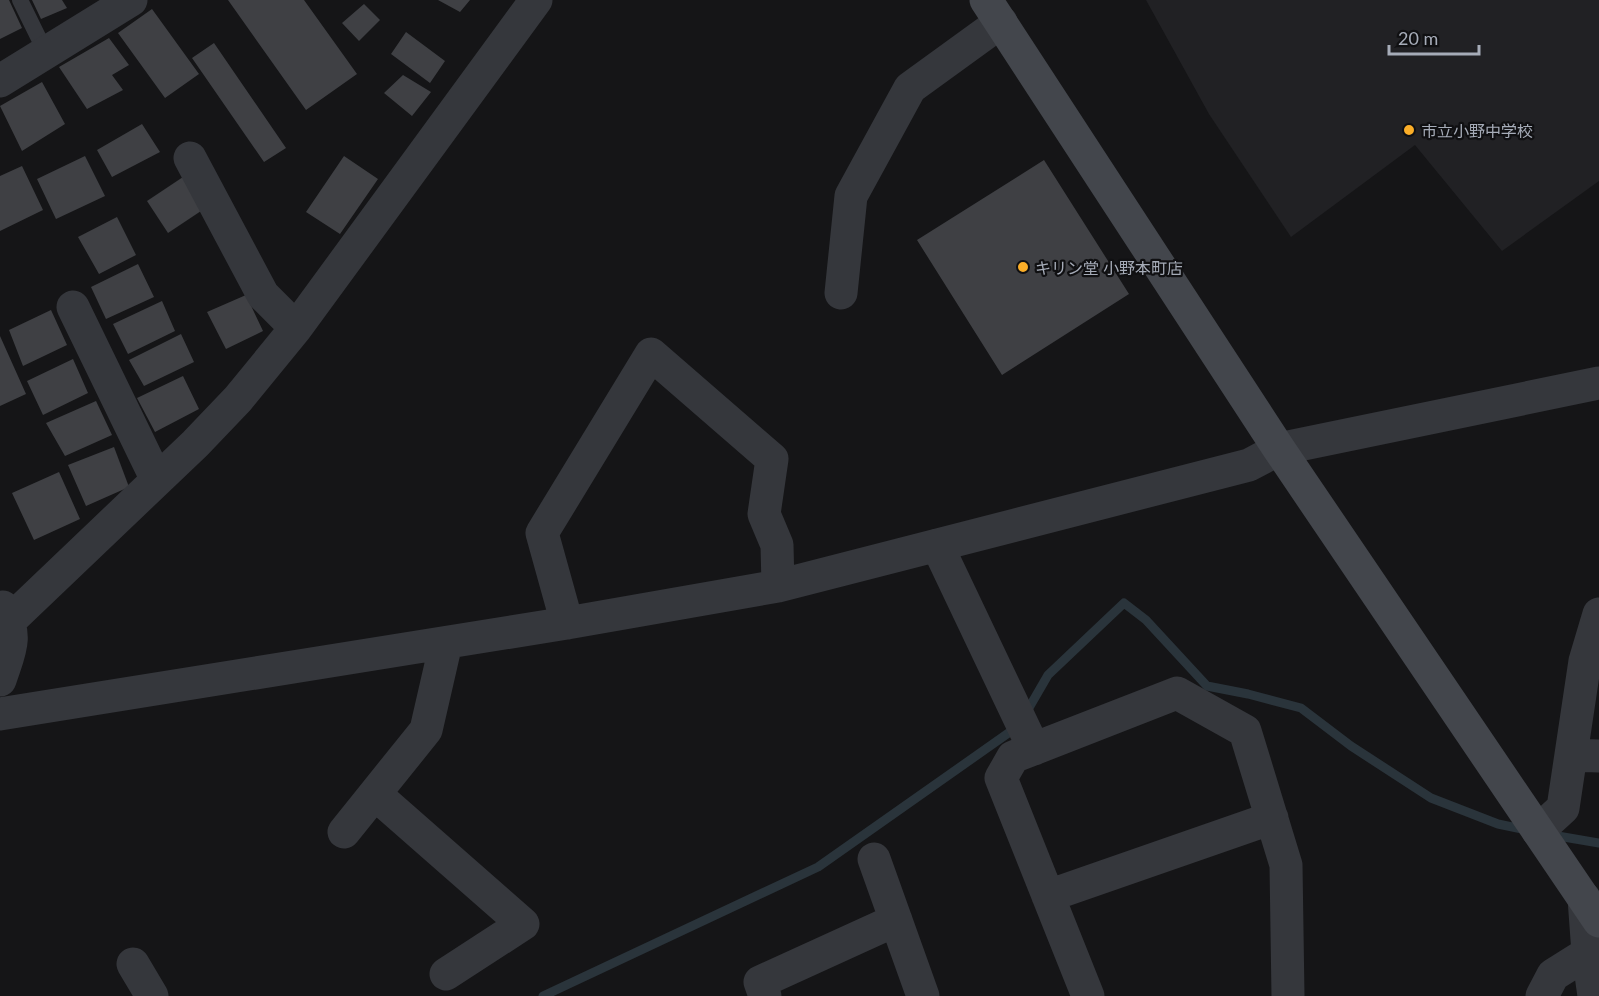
<svg xmlns="http://www.w3.org/2000/svg" width="1599" height="996" viewBox="0 0 1599 996" font-family="Lato,'Noto Sans JP',sans-serif">
<style>
.built{fill:#212124}
.lines{fill:none;stroke-linecap:round;stroke-linejoin:round}
.stream{stroke:#2a343b;stroke-width:9}
.building{fill:#3f4044}
.lane{stroke:#35373c;stroke-width:16}
.street{stroke:#35373c;stroke-width:33}
.secondary{stroke:#43464c;stroke-width:33}
.poi-dot{fill:#fbae28;stroke:#101012;stroke-width:2}
.labels{text-anchor:middle;dominant-baseline:central;stroke-width:4.5;stroke-linejoin:round;paint-order:stroke}
.poi-label{font-size:16px;fill:#a6acb8;stroke:#101012;text-anchor:start}
</style>
<rect width="100%" height="100%" fill="#151517"/>
<path class="built" d="M1146,0H1599V181L1502,251L1415,145L1291,237L1209,114Z"/>
<g class="lines">
<path class="stream" d="M1026,713L1048,675L1124,603L1146,620L1207,686L1248,694L1301,708L1351,746L1431,798L1498,824L1527,830
M1552,835L1599,843
M543,996L818,867L1017,727"/>
</g>
<path class="building" d="M0,0H9L22,28L0,39Z
M32,0H62L67,8L41,19Z
M228,0H304L357,74L306,110Z
M438,0H470L460,12Z
M364,4L380,20L359,41L342,23Z
M152,9L199,74L165,98L118,33Z
M406,32L445,61L430,83L391,54Z
M109,38L129,65L112,75L123,90L87,109L59,67Z
M214,43L286,148L264,162L192,58Z
M403,75L431,92L412,116L384,93Z
M42,82L65,124L22,151L0,106Z
M142,124L160,152L112,177L97,150Z
M85,156L105,196L56,219L37,179Z
M344,156L378,179L340,234L306,212Z
M1044,160L1129,294L1002,375L917,240Z
M22,166L43,210L0,231V176Z
M183,177L204,209L168,233L147,201Z
M117,217L136,255L99,274L78,237Z
M138,264L154,297L106,319L91,287Z
M246,295L263,331L226,349L207,312Z
M162,301L175,331L128,354L113,324Z
M51,310L67,345L23,366L9,330Z
M181,334L194,362L144,386L129,360Z
M0,336L26,394L0,406Z
M73,359L88,393L43,415L27,381Z
M183,376L199,409L155,432L137,398Z
M96,401L112,435L65,456L46,423Z
M114,447L129,487L86,506L68,465Z
M59,472L80,519L34,540L12,493Z"/>
<g class="lines">
<path class="lane" d="M20,0L46,53"/>
<path class="street" d="M0,81L131,0
M190,158L263,295L296,328
M841,293L851,196L910,88L1001,22
M73,307L157,480
M937,545L1034,749
M567,623L542,533L651,354L772,459L764,514L777,545L778,586
M0,630L195,444L238,399L296,328L536,0
M0,680C10,649 18,639 3,607
M0,714L567,623L778,586L1249,465L1279,449L1599,383
M1571,755L1599,756
M375,794L523,924L446,974
M1538,831L1563,808L1585,661L1599,614
M344,832L426,730L446,643
M874,859L923,996
M1048,896L1272,818
M1584,898L1588,953L1594,996
M133,964L152,996
M765,996L760,982L896,920
M1088,996L1001,778L1013,757L1177,693L1245,731L1286,865L1288,996
M1542,996L1553,975L1588,953"/>
<path class="secondary" d="M986,0L1279,449L1599,921"/>
</g>
<g class="poi-dot">
<circle cx="1409" cy="130" r="6"/>
<circle cx="1023" cy="267" r="6"/>
</g>
<g class="labels">
<g class="poi-label">
<text x="1421" y="130">市立小野中学校</text>
<text x="1035" y="267">キリン堂 小野本町店</text>
</g>
</g>
<path d="M1389 45v9h90v-9" fill="none" stroke="#a6acb8" stroke-width="3"/>
<text x="1398" y="45" font-size="18" fill="#a6acb8" stroke="#101012" stroke-width="4.5" paint-order="stroke">20 m</text>
</svg>
